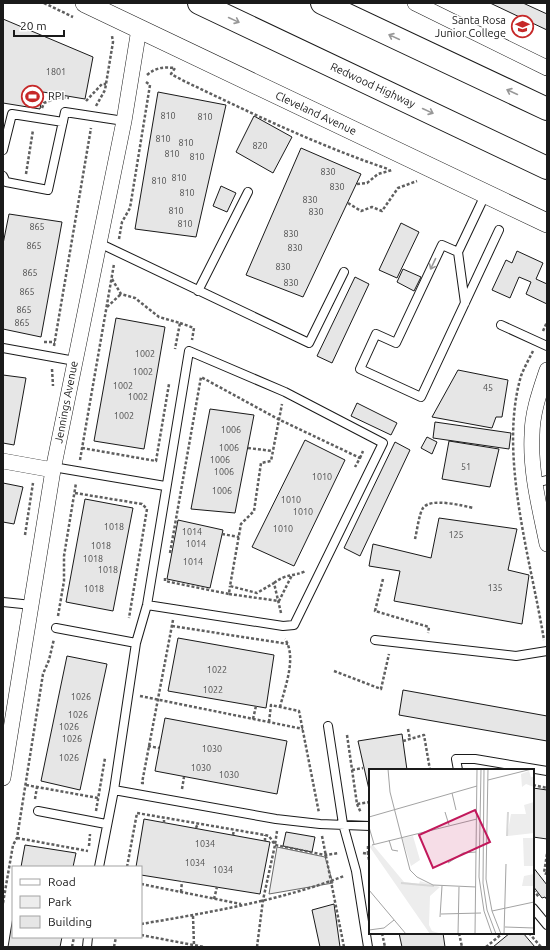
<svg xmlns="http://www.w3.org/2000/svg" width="550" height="950" viewBox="0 0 550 950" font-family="Ubuntu,sans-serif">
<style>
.green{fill:#ededed;stroke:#6a6a6a}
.building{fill:#e6e6e6;stroke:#1a1a1a}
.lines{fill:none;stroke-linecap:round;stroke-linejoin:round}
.service-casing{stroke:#1a1a1a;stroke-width:10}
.minor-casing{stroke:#1a1a1a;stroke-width:16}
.tertiary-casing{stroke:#1a1a1a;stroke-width:20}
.motorway-casing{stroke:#1a1a1a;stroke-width:24}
.path{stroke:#5f5f5f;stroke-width:2.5;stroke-dasharray:3 2;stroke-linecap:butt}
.service{stroke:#fff;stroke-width:8}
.minor{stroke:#fff;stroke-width:15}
.tertiary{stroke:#fff;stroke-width:19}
.motorway{stroke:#fff;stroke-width:22}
.oneway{stroke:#989898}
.labels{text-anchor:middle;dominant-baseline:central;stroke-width:3;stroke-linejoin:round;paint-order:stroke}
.number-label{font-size:9px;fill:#4d4d4d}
.poi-label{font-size:11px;fill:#1a1a1a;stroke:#fff;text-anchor:end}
.street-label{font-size:11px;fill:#1a1a1a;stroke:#fff}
.inset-river{fill:none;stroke:#d7d7d7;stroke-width:2}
.inset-road{fill:none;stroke:#a3a3a3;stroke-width:1}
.view{fill:#c2185b;fill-opacity:0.15;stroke:#c2185b;stroke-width:2}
.inset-edge{fill:none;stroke:#1a1a1a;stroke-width:2}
</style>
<rect width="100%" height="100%" fill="#fff"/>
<path class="green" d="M277,847L325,857L333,883L269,894Z"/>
<path class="building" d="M490,3H523L547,14V30Z
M3,19L93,57L85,99L43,92L40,109L3,103Z
M158,92L226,105L196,237L135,229Z
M254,116L292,137L273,173L236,152Z
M301,148L361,174L303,297L246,275Z
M221,186L236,193L227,212L213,206Z
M9,214L62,222L41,337L3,329V244Z
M401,223L419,232L397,278L379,270Z
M517,251L543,263L536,279L547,284V304L526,294L531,282L519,277L510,298L492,290L506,260L512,263Z
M403,269L421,277L414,291L397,282Z
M355,277L369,284L332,363L317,356Z
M116,318L165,327L144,449L94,441Z
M458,370L508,380L502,417H496L492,428L432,417Z
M3,375L26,378L14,445L3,443Z
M357,403L397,423L391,435L351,416Z
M210,409L254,415L235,513L191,509Z
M435,422L511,433L509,449L433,438Z
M427,437L437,442L432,454L421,448Z
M305,440L345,460L294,566L252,547Z
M449,441L499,449L490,487L442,479Z
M395,442L410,450L360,556L344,548Z
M3,483L23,487L14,524L3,522Z
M85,499L133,508L113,611L66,602Z
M439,518L517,529L508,570L529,575L522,624L394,601L400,571L369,566L373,544L431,558Z
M178,520L223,530L210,588L167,579Z
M178,638L274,655L266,708L168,691Z
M67,656L107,664L80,790L41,781Z
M403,690L547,716V741L399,715Z
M165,718L287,741L277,794L155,771Z
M402,734L407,770H370V794L358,741Z
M533,788L547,790V839L533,837Z
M144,819L270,842L260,894L141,875V867H136Z
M286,832L315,837L312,852L283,846Z
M25,845L76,853L73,867H21Z
M533,867L547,885V900L545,897L542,898L533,886Z
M334,904L340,947H320L312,910Z
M13,917V937H62L60,947H8Z
M399,933H443L445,947H402Z
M510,933H523L535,947H493Z"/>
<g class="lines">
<defs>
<path id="service" d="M3,150L12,114L63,122
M3,176L6,182L48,190L65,112L124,121
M99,243L309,343L344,272
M458,252L442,245L396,343L376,334L360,369L421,397L499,230
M198,291L248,192
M465,303L458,252L486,193
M501,325L547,346
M3,348L75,361
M53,467L165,486
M535,483L547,480
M3,602L32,605
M56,628L136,643
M375,640L516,656L547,651
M328,726L343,824L356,871L368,947
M458,770L456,759H475L547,771
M114,790L276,819L320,824L370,826
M38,811L106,824
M99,867L114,790L136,643L147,605L189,351L285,392L383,443L294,625L283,626L147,605
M533,908L547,925
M87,947L88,937"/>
<path id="minor" d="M415,3L547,68
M547,370C540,391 532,413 532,435C530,472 540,509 547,544
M3,461L53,470
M3,778L53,470L124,121L139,29"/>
<path id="tertiary" d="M85,3L547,223"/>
<path id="motorway" d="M199,3L547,168
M322,3L547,109"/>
</defs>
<use href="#service" class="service-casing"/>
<use href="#minor" class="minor-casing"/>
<use href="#tertiary" class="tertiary-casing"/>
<use href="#motorway" class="motorway-casing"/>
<path class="path" d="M44,3L73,17
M147,75C156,67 164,67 175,68L171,74L184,81C251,113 317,145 388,169
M86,101L102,84H106
M96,106L105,90L113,42L112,36
M42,108L44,103L59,97L69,98
M26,174L33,130
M357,184L367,183L378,174L392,170
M348,203L361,211L372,207L382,211L398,188L417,181
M119,239L122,222L130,208L150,85L146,82
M112,279L121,294L135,298L159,317L180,323L175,349
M107,307L121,294
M180,323L194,328L192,340
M543,331L547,322
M44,342H55
M54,346L91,128
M533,351C529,359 524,368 521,376C498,455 531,560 544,640
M52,369L53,386
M82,448L156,461L169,384
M248,448L272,451
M360,458L363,451
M80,460L114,264
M75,493L142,504L147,509L129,618
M222,534L239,537
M25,535L33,483
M415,539C417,531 419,514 423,508C431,497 463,506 474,508
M170,553L201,377L278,419L360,458L355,467
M165,578V581L229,594L230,586
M383,579L375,611L429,627L428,633
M274,583C287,573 293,577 306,571
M229,594L279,601L292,575
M281,613L274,583L257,593L230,586L241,524L254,511L261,463L271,461L282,404
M58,616L64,581V556L76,483
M172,626L288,644
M334,671L381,689L389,654
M140,696L303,729
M280,707C285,687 297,657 285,639
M253,719L256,706
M269,722L271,705L299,711L319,813
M408,729L410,739
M347,735L357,804L370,802
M403,741L424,735L430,770
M148,746L159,748
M352,770L363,768
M144,783H142L173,620
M26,785L98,798
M533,785L547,788
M182,789L184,777
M35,799L37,787
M357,804L361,813
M96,811L105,758
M164,823V818
M196,828L198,823
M233,835L234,830
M322,836L344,947
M17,838L88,851
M265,841V835
M89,846L90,834
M363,853L368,854V846
M370,853L368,854L370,866
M547,854L544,873L547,874
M127,867L137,813L265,835L269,836L275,845L325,855L339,853
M141,884L241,904
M533,890L539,897
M181,892L182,881
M214,899L217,887
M3,903L13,845L17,838L43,674L49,660L54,639
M193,916L194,945
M141,924C206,913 283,900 344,876
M382,933L385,947
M459,933L462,947
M529,933L541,947
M141,935L204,947
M72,947L74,937
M114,947L116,937
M257,947L263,900L275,845L277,831
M486,947L503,933"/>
<use href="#service" class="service"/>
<use href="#minor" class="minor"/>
<use href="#tertiary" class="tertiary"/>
<use href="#motorway" class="motorway"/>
</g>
<defs><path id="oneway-shaft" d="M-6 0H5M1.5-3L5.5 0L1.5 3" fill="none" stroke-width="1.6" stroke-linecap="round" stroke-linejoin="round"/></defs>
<g class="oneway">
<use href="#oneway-shaft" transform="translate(234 20) rotate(25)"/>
<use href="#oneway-shaft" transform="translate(394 37) rotate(-155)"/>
<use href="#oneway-shaft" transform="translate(512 92) rotate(-155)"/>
<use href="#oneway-shaft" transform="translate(428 111) rotate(25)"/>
<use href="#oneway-shaft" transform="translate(433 264) rotate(115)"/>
</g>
<defs>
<symbol id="university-ring" viewBox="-11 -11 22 22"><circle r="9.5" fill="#fff" stroke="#c62828" stroke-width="1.5"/><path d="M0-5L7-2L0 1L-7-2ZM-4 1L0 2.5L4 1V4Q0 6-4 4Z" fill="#c62828"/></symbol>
<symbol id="stadium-ring" viewBox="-11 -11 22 22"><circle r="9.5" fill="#fff" stroke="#c62828" stroke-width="1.5"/><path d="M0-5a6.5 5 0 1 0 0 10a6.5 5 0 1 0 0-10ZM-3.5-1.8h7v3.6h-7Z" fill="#c62828"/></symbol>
</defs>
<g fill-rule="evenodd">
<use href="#university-ring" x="510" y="14" width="25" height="25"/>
<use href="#stadium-ring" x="20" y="84" width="25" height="25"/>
</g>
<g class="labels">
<g class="number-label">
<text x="56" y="72">1801</text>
<text x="168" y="116">810</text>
<text x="205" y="117">810</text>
<text x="163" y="139">810</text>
<text x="186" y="143">810</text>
<text x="260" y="146">820</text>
<text x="172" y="154">810</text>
<text x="197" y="157">810</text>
<text x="328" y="172">830</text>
<text x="179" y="178">810</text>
<text x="159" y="181">810</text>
<text x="337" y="187">830</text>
<text x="187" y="193">810</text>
<text x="310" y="200">830</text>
<text x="176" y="211">810</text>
<text x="316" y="212">830</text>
<text x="185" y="224">810</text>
<text x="37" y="227">865</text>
<text x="291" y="234">830</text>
<text x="34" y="246">865</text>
<text x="295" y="248">830</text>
<text x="283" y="267">830</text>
<text x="30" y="273">865</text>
<text x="291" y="283">830</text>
<text x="27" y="292">865</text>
<text x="24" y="310">865</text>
<text x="22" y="323">865</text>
<text x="145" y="354">1002</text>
<text x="143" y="372">1002</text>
<text x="123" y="386">1002</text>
<text x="488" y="388">45</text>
<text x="138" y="397">1002</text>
<text x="124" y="416">1002</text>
<text x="231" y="430">1006</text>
<text x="229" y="448">1006</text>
<text x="220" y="460">1006</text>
<text x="466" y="467">51</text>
<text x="224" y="472">1006</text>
<text x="322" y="477">1010</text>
<text x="222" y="491">1006</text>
<text x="291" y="500">1010</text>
<text x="303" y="512">1010</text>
<text x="114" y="527">1018</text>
<text x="283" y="529">1010</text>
<text x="192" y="532">1014</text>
<text x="456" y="535">125</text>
<text x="196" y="544">1014</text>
<text x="101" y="546">1018</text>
<text x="93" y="559">1018</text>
<text x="193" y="562">1014</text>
<text x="108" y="570">1018</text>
<text x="495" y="588">135</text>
<text x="94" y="589">1018</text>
<text x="217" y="670">1022</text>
<text x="213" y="690">1022</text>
<text x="81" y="697">1026</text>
<text x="78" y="715">1026</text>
<text x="69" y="727">1026</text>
<text x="72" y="739">1026</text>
<text x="212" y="749">1030</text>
<text x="69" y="758">1026</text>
<text x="201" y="768">1030</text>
<text x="229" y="775">1030</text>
<text x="205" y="844">1034</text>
<text x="195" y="863">1034</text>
<text x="223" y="870">1034</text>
</g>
<g class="poi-label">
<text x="506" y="20">Santa Rosa<tspan x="506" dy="13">Junior College</tspan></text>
<text x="48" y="96" text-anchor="start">RPI</text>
</g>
<g class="street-label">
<text transform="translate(373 85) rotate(25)">Redwood Highway</text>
<text transform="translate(316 113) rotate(25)">Cleveland Avenue</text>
<text transform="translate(66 402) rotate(-79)">Jennings Avenue</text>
</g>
</g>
<g transform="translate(369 769)">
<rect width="165" height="165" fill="#fff"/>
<path d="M160,2L162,8H165V18L157,15L153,18L152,5ZM165,33V64L138,67L142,45H157L155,36ZM44,67L51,91L42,97L33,69ZM154,69H165V82H157H165V97H155ZM4,76L35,113L50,115L51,112L71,118L61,127L60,156L63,162L73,165H61L0,77ZM165,105V117H153L155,107Z" fill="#ededed"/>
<path class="inset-river" d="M138,67L139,43M32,114L65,117"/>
<path class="inset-road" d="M19,0L21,23L41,101L48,108L64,116L107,118M112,0L110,108L115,142L123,165M115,0L114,114L118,141L127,165M119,0L117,110L123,142L132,165M119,11L163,0M83,24L87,41M76,43L80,56M0,48L108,17M0,58L5,75M20,71L23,81L29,82M3,76L108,50M79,94L94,84L107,83M0,121L37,165M123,142L165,133M72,145L112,144M71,148L73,117M136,158L165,159M0,161L15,159L25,151M89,165L90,118M106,165L108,0M135,165L137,95"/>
<path class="view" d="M106,41L121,73L64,99L50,66Z"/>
<rect width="165" height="165" class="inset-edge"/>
</g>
<rect width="550" height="950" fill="none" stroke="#1a1a1a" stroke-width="8"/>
<rect x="12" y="866" width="130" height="72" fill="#ffffff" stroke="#a3a3a3"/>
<rect x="20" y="879" width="20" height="6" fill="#ffffff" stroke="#a3a3a3"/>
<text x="48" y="886" font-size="12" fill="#1a1a1a">Road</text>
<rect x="20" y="896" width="20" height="12" fill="#ededed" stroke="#a3a3a3"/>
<text x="48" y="906" font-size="12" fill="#1a1a1a">Park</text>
<rect x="20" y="916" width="20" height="12" fill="#e6e6e6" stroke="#a3a3a3"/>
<text x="48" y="926" font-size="12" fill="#1a1a1a">Building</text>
<path d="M14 30v6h50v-6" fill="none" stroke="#1a1a1a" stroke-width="2"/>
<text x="20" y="30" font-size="12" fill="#1a1a1a" stroke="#ffffff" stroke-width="3" paint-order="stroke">20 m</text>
</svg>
